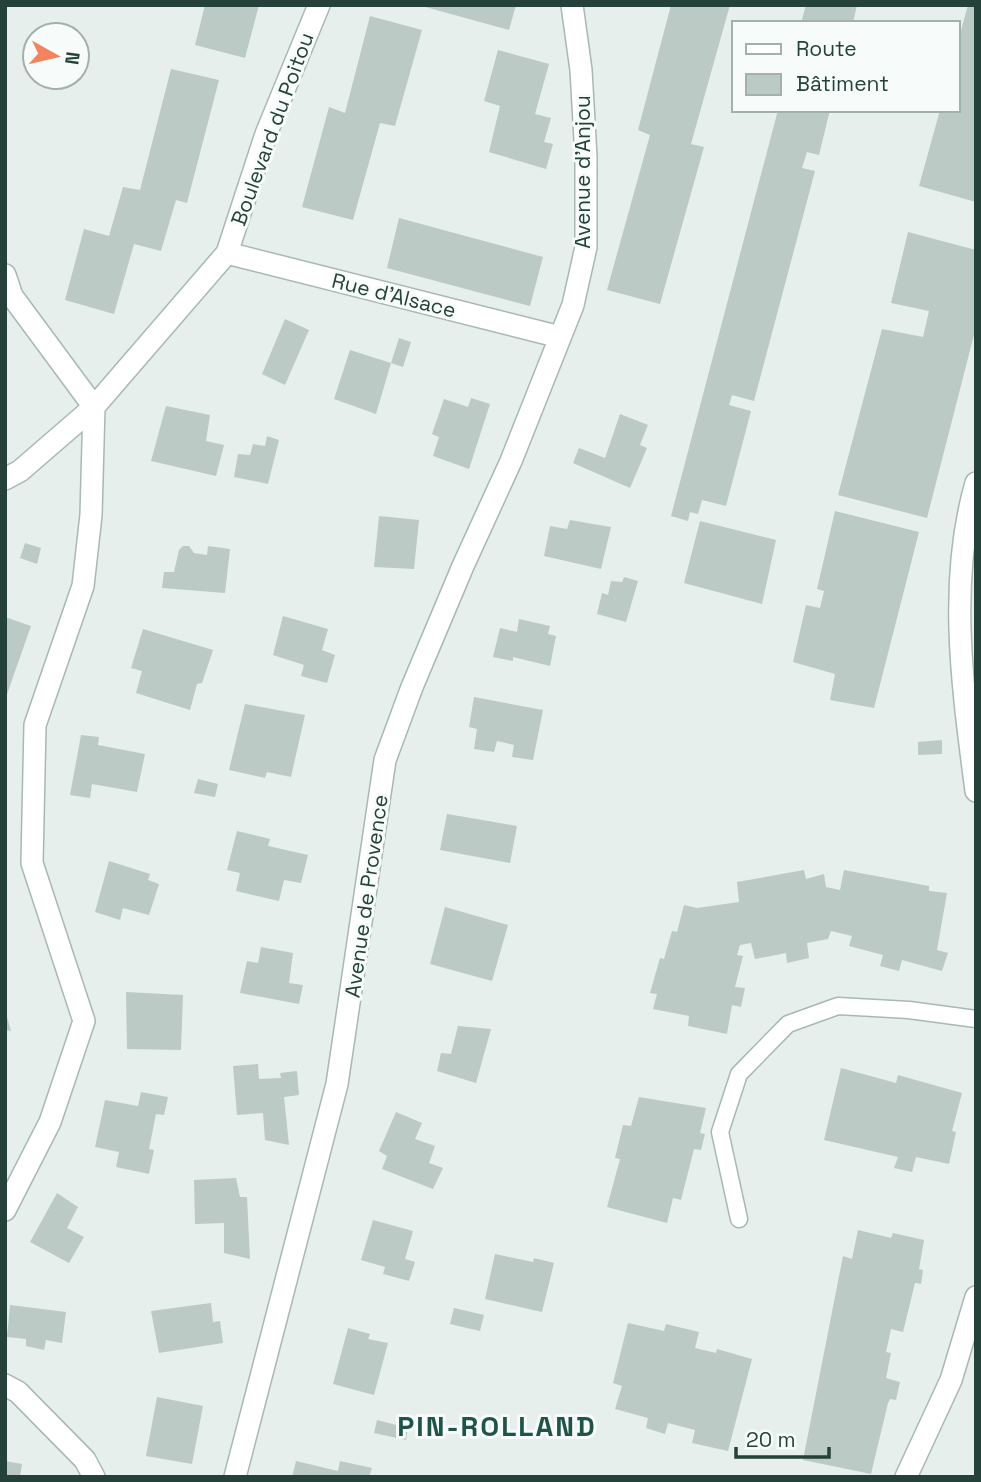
<svg xmlns="http://www.w3.org/2000/svg" width="981" height="1482" viewBox="0 0 981 1482" font-family="'Space Grotesk',sans-serif">
<style>
.building{fill:#bbcac4}
.lines{fill:none;stroke-linecap:round;stroke-linejoin:round}
.service-casing{stroke:#a8b8b2;stroke-width:19}
.minor-casing{stroke:#a8b8b2;stroke-width:24}
.tertiary-casing{stroke:#a8b8b2;stroke-width:24}
.service{stroke:#fff;stroke-width:16}
.minor{stroke:#fff;stroke-width:21}
.tertiary{stroke:#fff;stroke-width:21}
.labels{text-anchor:middle;dominant-baseline:central;stroke-width:6;stroke-linejoin:round;paint-order:stroke}
.street-label{font-size:21px;fill:#24423a;stroke:#f7fbf9}
.district-label{font-size:28px;font-weight:bold;letter-spacing:2px;fill:#1f5548;stroke:#f7fbf9}
</style>
<rect width="100%" height="100%" fill="#e6efeb"/>
<path class="building" d="M205,5H259L245,58L195,45Z
M418,5H516L509,30Z
M671,5H730L691,144L704,147L660,304L607,290L650,135L638,130Z
M806,5H857L853,23H801Z
M968,5H976V202L919,186L940,110H958V41Z
M370,16L422,30L395,126L380,123L353,220L302,207L329,107L345,113Z
M498,50L549,64L535,114L551,118L544,142L553,144L546,169L489,152L500,106L484,101Z
M171,69L219,80L187,203L176,200L161,251L134,244L114,314L65,300L84,229L109,236L123,187L140,190Z
M778,110H830L819,155L807,152L802,168L815,171L754,401L732,395L729,405L751,411L726,506L702,500L698,514L690,512L688,521L671,516Z
M399,218L543,257L530,306L387,268Z
M908,232L976,250V327L927,518L838,495L882,329L923,337L929,311L891,303Z
M285,319L309,330L285,385L262,374Z
M399,338L411,342L403,367L391,363Z
M350,350L391,363L376,414L334,399Z
M471,398L490,404L469,469L433,456L439,437L432,434L444,399L468,407Z
M166,406L210,415L206,441L224,445L216,476L151,461Z
M620,414L648,425L640,445L647,448L630,488L573,463L579,448L605,458Z
M267,436L279,440L268,484L234,477L238,454L250,455L253,444L265,446Z
M835,511L919,532L874,708L830,700L835,674L793,662L806,605L820,608L824,591L817,589Z
M379,516L419,520L414,569L374,567Z
M570,520L611,527L601,569L544,556L550,526L567,529Z
M700,521L776,540L762,604L684,583Z
M25,543L41,548L37,564L20,558Z
M183,546H189L194,553L207,555L208,546L230,549L225,593L162,588L164,572H174L179,550Z
M624,577L638,581L626,622L597,614L602,593L608,595L611,581L622,582Z
M283,616L328,629L322,650L335,655L327,683L301,676L304,665L273,655Z
M5,617L31,626L6,697H5Z
M519,619L550,626L548,634L556,636L550,666L513,657V661L493,657L500,628L517,632Z
M143,629L213,650L202,683L197,684L190,710L136,693L142,671L131,668Z
M474,697L543,710L533,760L512,757L514,745L497,741L494,752L474,749L477,729L469,727Z
M245,704L305,715L291,777L267,772L265,778L229,770Z
M81,735L99,737L98,745L145,754L137,792L92,784L90,798L70,795Z
M942,740V754L918,755V742Z
M198,779L218,784L215,797L194,793Z
M447,814L517,826L510,863L440,850Z
M237,831L270,839L268,846L308,855L301,883L284,880L279,901L236,891L240,873L227,870Z
M109,861L150,874L148,880L159,884L149,915L123,908L120,920L95,912Z
M804,870L806,879L824,874L826,887L840,890L844,870L929,886V891L947,893L937,950L948,953L942,971L902,960L899,971L880,966L883,955L849,946L852,936L831,931L828,939L807,943L809,958L787,963L786,953L755,959L751,943L740,945L737,955L743,956L735,987L745,988L741,1007L732,1005L727,1034L688,1026L689,1016L653,1009L657,994L650,993L660,958L664,959L672,931L677,932L684,905L697,908L739,902L737,882Z
M445,907L508,925L492,981L430,964Z
M261,947L293,953L289,983L303,985L299,1004L240,993L247,961L258,963Z
M126,992L183,995L181,1050L127,1049Z
M5,1013H6L11,1031L5,1030Z
M458,1026L491,1029L476,1083L437,1071L441,1053L451,1054Z
M258,1064L259,1079L281,1078L280,1073L297,1071L299,1095L284,1097L289,1145L265,1140L263,1113L237,1115L233,1066Z
M841,1068L896,1083L898,1075L962,1093L952,1131L956,1132L949,1164L916,1157L912,1172L894,1168L898,1157L824,1140Z
M141,1092L168,1097L164,1115L156,1114L149,1149L154,1150L149,1174L116,1167L119,1152L95,1147L105,1100L138,1106Z
M639,1097L706,1108L700,1133L705,1134L701,1150L694,1149L681,1200L673,1198L667,1223L607,1207L620,1159L615,1158L623,1125L631,1126Z
M396,1112L422,1123L415,1139L435,1146L429,1163L443,1168L433,1189L382,1169L387,1156L379,1151Z
M236,1178L240,1197H247L250,1259L224,1253V1223L195,1224L194,1180Z
M57,1193L78,1207L67,1228L84,1237L69,1263L30,1242Z
M373,1220L413,1231L405,1259L415,1262L409,1281L383,1274L385,1267L361,1260Z
M858,1230L891,1238L893,1233L924,1240L919,1269L923,1270L921,1284L915,1283L903,1332L891,1329L886,1352L891,1353L886,1378L900,1382L896,1400L890,1399L888,1403L871,1474L803,1460L843,1256L852,1259Z
M495,1254L533,1262L534,1258L554,1263L542,1312L485,1299Z
M211,1303L213,1322L220,1321L223,1343L159,1353L151,1311Z
M10,1305L66,1312L62,1343L46,1340L44,1350L26,1346V1339L7,1337Z
M454,1308L484,1315L480,1331L450,1324Z
M628,1323L664,1331L666,1324L699,1332L695,1348L716,1353L717,1349L752,1359L728,1451L692,1443L695,1430L668,1423L665,1434L646,1428L648,1418L615,1409L622,1386L613,1383Z
M348,1328L370,1334L368,1339L388,1343L374,1395L333,1384Z
M157,1397L203,1406L192,1464L146,1456Z
M377,1420L408,1428L406,1440L374,1433Z
M5,1461L22,1464L20,1477H5Z
M296,1461L338,1471L340,1461L372,1468L369,1477H292Z"/>
<g class="lines">
<defs>
<path id="service" d="M739,1219L720,1132L739,1074L788,1024L838,1006L909,1010L976,1019"/>
<path id="minor" d="M227,253L560,337
M5,275L12,296L94,407L20,471L5,479
M5,1210L50,1122L84,1021L32,863L35,725L83,586L91,515L94,407L227,253L266,134L319,5
M5,1385L18,1392L85,1460L94,1477
M235,1477L337,1084L385,760L412,687L463,566L511,461L573,305L586,247V157L581,70L572,5"/>
<path id="tertiary" d="M976,483C947,583 963,690 976,791
M906,1477L951,1380L976,1297"/>
</defs>
<use href="#service" class="service-casing"/>
<use href="#minor" class="minor-casing"/>
<use href="#tertiary" class="tertiary-casing"/>
<use href="#service" class="service"/>
<use href="#minor" class="minor"/>
<use href="#tertiary" class="tertiary"/>
</g>
<g class="labels">
<g class="street-label">
<text transform="translate(272 129) rotate(-70)">Boulevard du Poitou</text>
<text transform="translate(582 172) rotate(-90)">Avenue d'Anjou</text>
<text transform="translate(394 295) rotate(14)">Rue d'Alsace</text>
<text transform="translate(366 896) rotate(-82)">Avenue de Provence</text>
</g>
<g class="district-label">
<text x="497" y="1426">PIN-ROLLAND</text>
</g>
</g>
<rect width="981" height="1482" fill="none" stroke="#24423a" stroke-width="14"/>
<rect x="732" y="21" width="228" height="91" fill="#f7fbf9" stroke="#a3b1ad" stroke-width="2"/>
<rect x="746" y="44" width="35" height="10" fill="#ffffff" stroke="#a3b1ad" stroke-width="2"/>
<text x="796" y="56" font-size="21" fill="#24423a">Route</text>
<rect x="746" y="74" width="35" height="21" fill="#bbcac4" stroke="#a3b1ad" stroke-width="2"/>
<text x="796" y="91" font-size="21" fill="#24423a">Bâtiment</text>
<g transform="translate(56 56) rotate(98)"><circle r="33" fill="#f7fbf9" stroke="#a3b1ad" stroke-width="2"/>
<path d="M0-5L12 26L0 18L-12 26Z" fill="#f4845f"/>
<text y="-10" font-size="19" font-weight="bold" text-anchor="middle" fill="#24423a">N</text>
</g>
<path d="M736 1447v10h93v-10" fill="none" stroke="#24423a" stroke-width="3.5"/>
<text x="746" y="1447" font-size="21" fill="#24423a" stroke="#f7fbf9" stroke-width="5" paint-order="stroke">20 m</text>
</svg>
